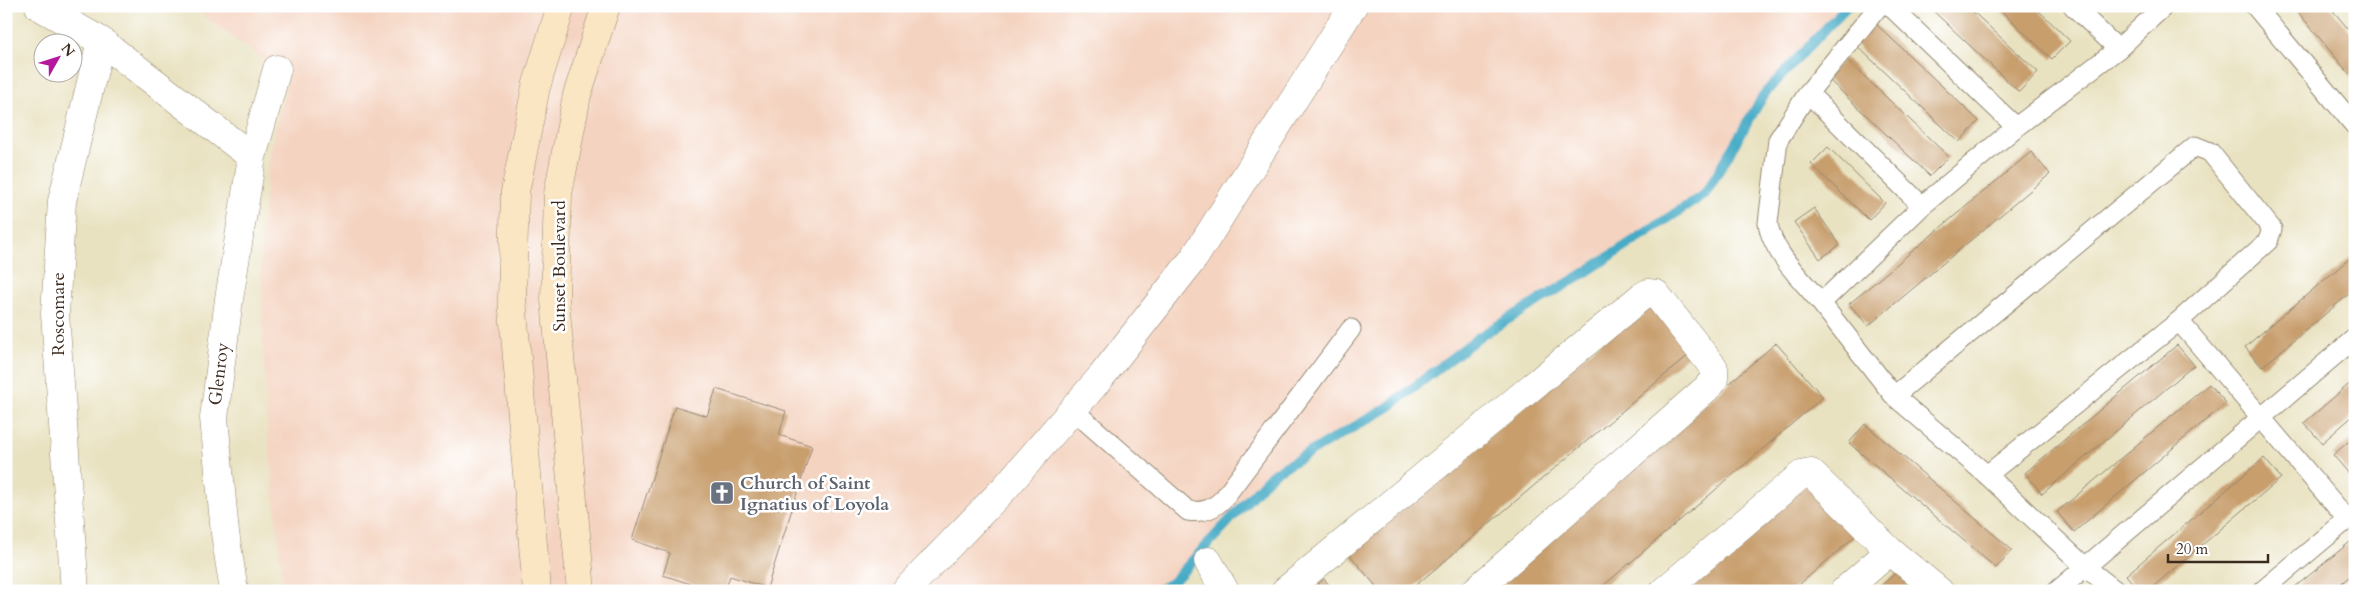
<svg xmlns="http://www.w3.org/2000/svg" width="2361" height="597" viewBox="0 0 2361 597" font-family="Cardo,serif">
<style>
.built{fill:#f4d3c0}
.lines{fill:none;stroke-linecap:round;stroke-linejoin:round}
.stream{stroke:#47abc6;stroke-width:10}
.building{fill:#c89e6d}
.service-casing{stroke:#928670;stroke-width:21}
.minor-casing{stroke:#928670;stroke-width:29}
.secondary-casing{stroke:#928670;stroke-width:29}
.service{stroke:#fff;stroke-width:19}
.minor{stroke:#fff;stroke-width:28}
.secondary{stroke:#fbe6c4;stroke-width:28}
.labels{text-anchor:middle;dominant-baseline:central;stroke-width:5;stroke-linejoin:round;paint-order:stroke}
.street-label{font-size:18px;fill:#3b2a1e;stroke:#fff}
.worship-label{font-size:18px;font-weight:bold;fill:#5b616d;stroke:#fff;text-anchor:start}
</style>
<rect width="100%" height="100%" fill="#fff"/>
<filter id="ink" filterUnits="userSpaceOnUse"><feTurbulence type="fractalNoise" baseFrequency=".02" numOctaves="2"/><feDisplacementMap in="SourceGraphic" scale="10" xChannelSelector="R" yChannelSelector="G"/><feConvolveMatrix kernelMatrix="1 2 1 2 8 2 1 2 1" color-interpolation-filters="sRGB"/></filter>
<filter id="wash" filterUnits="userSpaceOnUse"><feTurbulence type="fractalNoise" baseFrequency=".0096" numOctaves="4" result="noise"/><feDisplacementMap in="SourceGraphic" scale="20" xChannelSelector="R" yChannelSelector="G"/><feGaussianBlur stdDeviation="1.12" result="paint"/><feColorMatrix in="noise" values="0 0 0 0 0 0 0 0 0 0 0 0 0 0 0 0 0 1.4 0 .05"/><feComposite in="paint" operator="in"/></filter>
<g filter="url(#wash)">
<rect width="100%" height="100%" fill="#e9e2c1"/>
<path class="built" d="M189,6H1847L1765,93L1705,194L1479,337L1387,408L1272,474L1173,582L1156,591H284L268,437L263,337L261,237L269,156L288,77Z"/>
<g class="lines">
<path class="stream" d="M1157,591L1173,582L1272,474L1387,408L1479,337L1586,272L1705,194L1765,93L1847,6"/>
</g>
<g id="blocks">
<path class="building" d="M1928,6H1967L2038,72L2019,92Z
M1996,6H2034L2070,41L2052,59Z
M2293,6H2329L2355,37V81Z
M1875,23L1979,121L1959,142L1855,44Z
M1845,58L1949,157L1930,176L1826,77Z
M1828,147L1885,203L1869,220L1811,164Z
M2031,152L2050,174L1868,326L1849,304Z
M1814,208L1840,245L1820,259L1794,222Z
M2355,254V289L2262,367L2245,347Z
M1655,297L1697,348L1409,591H1380L1349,554Z
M1776,343L1823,397L1699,504L1597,591H1487Z
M2177,345L2194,365L2042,494L2025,473Z
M2355,379V414L2322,443L2304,423Z
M2209,384L2226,403L2074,532L2057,512Z
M716,389L786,411L779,435L812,446L767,588L730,576L725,591H712L663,575L670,553L632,540L675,406L707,416Z
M1865,424L2012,550L1996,568L1849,443Z
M2355,436V475L2352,477L2333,455Z
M2264,458L2281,478L2148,591H2139L2126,575Z
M1813,479L1860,532L1829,559L1792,591H1685Z
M2355,538V572L2332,591H2290Z
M1905,565L1926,591H1875Z
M1324,579L1334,591H1310Z"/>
</g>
</g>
<g filter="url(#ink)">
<use href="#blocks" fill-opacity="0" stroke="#928670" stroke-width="1"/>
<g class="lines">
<defs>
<path id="service" d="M1890,6L2016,127
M2073,6L2118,49
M2164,6L2118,49L2016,127L1922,206L1821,303L1894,396L1987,475L2179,321L2347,519
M2255,6L2355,126
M1808,93L1879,6
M1821,303C1803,281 1771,251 1768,223L1778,140L1808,93L1922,206
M1894,396L2195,146L2210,152L2272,229L2268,241L2179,321
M1073,410L1188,511C1203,513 1214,509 1224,498L1351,329
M1987,475L2084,566L2116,591
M2057,591L2355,338
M2262,591L2355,513"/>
<path id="minor" d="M39,6L101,41L252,157
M1208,561L1225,591
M75,591L55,314L62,201L101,41
M234,591L225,533L214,418L229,299L252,157L277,69
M905,591L1004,489L1101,377L1194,258L1353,6
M1285,591L1641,297L1648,293L1656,294L1714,368V379L1707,388L1475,591
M1664,591L1801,475L1811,473L1890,551L1939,591
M1844,591L1890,551"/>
<path id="secondary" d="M537,591L512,299L515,192L536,87L561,6
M581,591L555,300L558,194L577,95L606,6"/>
</defs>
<use href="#service" class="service-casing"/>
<use href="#minor" class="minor-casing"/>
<use href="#secondary" class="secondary-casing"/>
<use href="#service" class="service"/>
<use href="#minor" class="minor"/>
<use href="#secondary" class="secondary"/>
</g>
</g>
<defs>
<symbol id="church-square" viewBox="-11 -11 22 22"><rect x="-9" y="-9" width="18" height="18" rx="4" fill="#6b7280" stroke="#fff"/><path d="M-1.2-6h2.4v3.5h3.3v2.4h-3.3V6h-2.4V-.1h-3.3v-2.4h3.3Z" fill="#fff"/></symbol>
</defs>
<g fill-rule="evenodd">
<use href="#church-square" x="708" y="479" width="28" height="28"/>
</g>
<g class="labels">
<g class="street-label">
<text transform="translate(559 266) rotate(-90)">Sunset Boulevard</text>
<text transform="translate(58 314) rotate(-90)">Roscomare</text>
<text transform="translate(219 374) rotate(-83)">Glenroy</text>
</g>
<g class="worship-label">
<text x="740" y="483">Church of Saint<tspan x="740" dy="21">Ignatius of Loyola</tspan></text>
</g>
</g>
<rect width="2361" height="597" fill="none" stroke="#fff" stroke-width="25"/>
<g transform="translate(58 58) rotate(51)"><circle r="24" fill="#ffffff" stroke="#b1aaa5"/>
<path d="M0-4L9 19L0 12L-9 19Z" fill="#b5179e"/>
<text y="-8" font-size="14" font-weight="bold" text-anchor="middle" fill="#3b2a1e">N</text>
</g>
<path d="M2168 554v8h100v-8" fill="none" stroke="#3b2a1e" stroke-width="2.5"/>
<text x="2176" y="554" font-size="15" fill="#3b2a1e" stroke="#ffffff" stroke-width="4" paint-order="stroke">20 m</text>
</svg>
